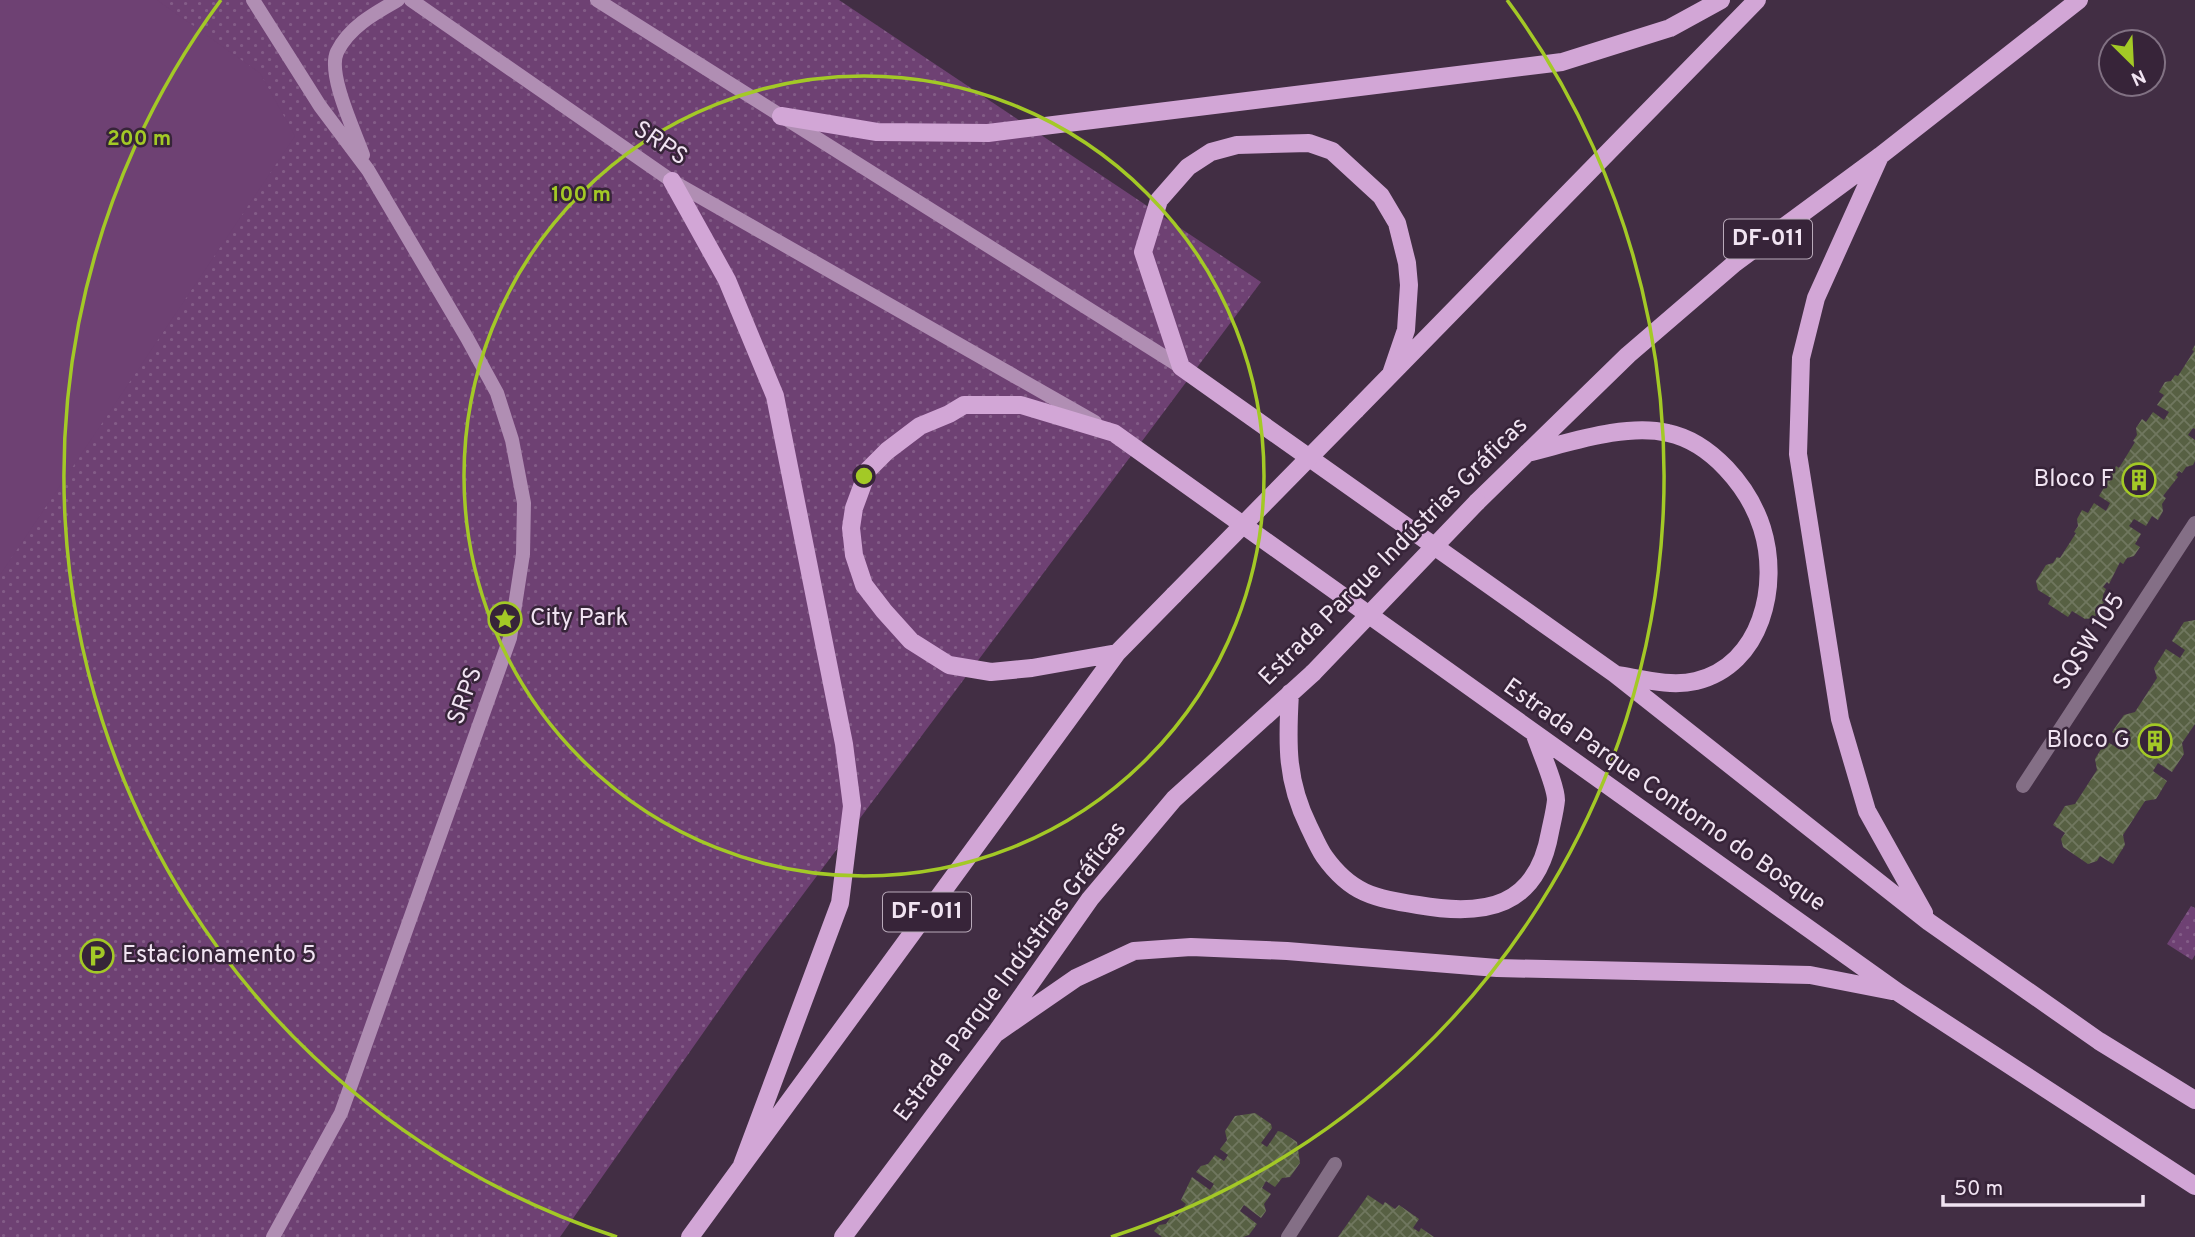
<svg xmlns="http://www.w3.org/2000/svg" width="2195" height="1237" viewBox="0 0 2195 1237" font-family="Overpass,sans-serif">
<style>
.park{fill:url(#park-dots)}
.garden{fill:#6e4173}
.building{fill:url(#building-cross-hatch)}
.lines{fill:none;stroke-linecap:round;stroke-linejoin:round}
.street{stroke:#846f86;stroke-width:14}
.secondary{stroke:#b08eb3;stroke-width:14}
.primary{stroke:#d2a6d6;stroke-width:18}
.primary-bridge{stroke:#d2a6d6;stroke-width:18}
.ring{fill:none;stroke:#a3c926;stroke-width:3.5}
.labels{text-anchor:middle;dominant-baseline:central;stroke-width:5;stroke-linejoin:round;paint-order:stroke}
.shield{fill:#372439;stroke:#b9aaba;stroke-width:2}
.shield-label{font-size:23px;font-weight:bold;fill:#f1e4f2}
.street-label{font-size:24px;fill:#f1e4f2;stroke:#372439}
.poi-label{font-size:24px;fill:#f1e4f2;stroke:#372439;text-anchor:end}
.centre{fill:#a3c926;stroke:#372439;stroke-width:3.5}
.ring-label{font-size:21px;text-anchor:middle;font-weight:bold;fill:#a3c926;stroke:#372439;stroke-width:5;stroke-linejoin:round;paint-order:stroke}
</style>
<defs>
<pattern id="park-dots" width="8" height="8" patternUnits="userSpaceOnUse" patternTransform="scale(1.75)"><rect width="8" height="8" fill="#6e4173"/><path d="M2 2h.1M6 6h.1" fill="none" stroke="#835c87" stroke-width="1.8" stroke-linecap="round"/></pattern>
<pattern id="building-cross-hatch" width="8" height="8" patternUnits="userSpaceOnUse" patternTransform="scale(1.75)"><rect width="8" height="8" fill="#576043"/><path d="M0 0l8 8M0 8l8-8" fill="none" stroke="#70775f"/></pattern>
</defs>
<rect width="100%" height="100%" fill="#422e44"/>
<path class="park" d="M0,0H839L1261,282L757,956L560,1237H0Z
M2191,906L2195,908V955L2192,960L2167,944Z"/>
<path class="garden" d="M0,0H157L260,73L295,136L0,575Z"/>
<path class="building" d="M2195,345V429L2193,428L2188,435L2195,440V461L2193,465L2186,467L2182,473L2179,471L2176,475L2178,477L2163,496L2166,498L2162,504L2163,511L2158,520L2152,516L2146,526L2134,519L2129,526L2141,534L2135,544L2140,547L2134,556L2127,558L2123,564L2120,562L2109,584L2107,582L2103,587L2106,589L2103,595L2104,602L2094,618L2085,619L2072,611L2068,617L2048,604L2051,598L2038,590L2036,581L2046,565L2053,563L2057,557L2060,558L2076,533L2074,532L2078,526L2077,519L2082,510L2088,513L2094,503L2106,511L2110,503L2099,496L2105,486L2100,483L2106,473L2113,472L2116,466L2119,468L2135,442L2133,441L2137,435L2136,428L2142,419L2146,422L2153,412L2164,420L2169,412L2157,405L2164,395L2159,392L2165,382L2171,381L2175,375L2178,376L2194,351L2192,350Z
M2195,620V724L2182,743L2184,754L2172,772L2158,763L2153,771L2167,781L2156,799L2145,801L2123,835L2125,845L2113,864L2100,856L2097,861L2088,864L2063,847L2061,839L2065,833L2053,825L2065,806L2075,804L2097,770L2095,759L2106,741L2121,750L2127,742L2112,732L2124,715L2135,712L2157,678L2154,668L2166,649L2180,658L2185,650L2172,641L2184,622Z
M1255,1113L1271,1124L1272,1128L1261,1143L1267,1147L1278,1131L1282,1132L1297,1142L1300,1163L1290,1177L1282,1178L1275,1187L1266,1181L1262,1188L1271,1194L1264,1204L1266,1211L1261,1218L1244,1205L1240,1211L1257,1224L1249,1235L1243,1237H1162L1154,1231L1159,1225L1166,1224L1173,1214L1177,1217L1186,1204L1181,1200L1192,1177L1210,1190L1214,1184L1196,1172L1201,1166L1208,1164L1215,1155L1224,1161L1228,1155L1220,1149L1227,1140L1225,1131L1235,1116Z
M1368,1195L1383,1205L1385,1202L1395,1209L1399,1205L1419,1219L1413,1228L1419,1232L1421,1228L1434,1237H1338Z"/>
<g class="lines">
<path class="street" d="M2023,786L2195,523
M1288,1237L1335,1164"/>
<path class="secondary" d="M253,0L320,106L368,170L467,338L497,393L512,440L524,503L523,554L510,638L341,1113L273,1237
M411,0L672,181L1095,422
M597,0L1181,367
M363,155C355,132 327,74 337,52C349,27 375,13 398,0"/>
<path class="primary" d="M781,116L877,132L988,133L1562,62L1670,28L1721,0
M1880,156L1816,298L1801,358L1798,454L1840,719L1867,811L1924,913
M672,181L727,280L775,396L844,744L852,806L840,903L742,1165
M1391,374L1406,330L1409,285L1407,263L1397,223L1381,196L1332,151L1309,143L1237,145L1211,152L1188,167L1159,200L1143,252L1181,367L1615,674L1929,922L2099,1041L2195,1100
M1356,410L1757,0
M1527,453C1569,443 1625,423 1668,433C1711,442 1749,487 1762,528C1780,585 1762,665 1696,681C1671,687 1642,679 1617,675
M1477,502L1628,355L1735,263L1880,156L2079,0
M1117,653L1032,668L991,672L949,665L911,641L884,611L864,585L854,555L851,528L854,508L868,470L887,451L920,426L949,414L964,405H1021L1114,433L1899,993L2195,1186
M1290,693C1287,744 1286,781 1309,827C1314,837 1318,847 1324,856C1351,894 1374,898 1418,905C1486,917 1537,907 1550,832C1552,822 1555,811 1556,800C1556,786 1540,750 1535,735
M995,1034L1076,978L1134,951L1191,947L1287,951L1497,968L1810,975L1892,991
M690,1237L1117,653L1174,595
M843,1237L995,1034L1090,899L1174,799L1313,673"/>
<path class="primary-bridge" d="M1174,595L1356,410
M1313,673L1477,502"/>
</g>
<g class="ring">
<circle cx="864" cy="476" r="400"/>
<path d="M617 1237A800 800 0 0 1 221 0M1507 0A800 800 0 0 1 1111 1237"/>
</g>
<defs>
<symbol id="building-ring" viewBox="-11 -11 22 22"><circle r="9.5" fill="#372439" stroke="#a3c926" stroke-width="1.5"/><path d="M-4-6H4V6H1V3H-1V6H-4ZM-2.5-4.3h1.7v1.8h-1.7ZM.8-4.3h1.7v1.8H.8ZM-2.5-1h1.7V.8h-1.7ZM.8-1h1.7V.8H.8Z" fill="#a3c926"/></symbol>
<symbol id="sight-ring" viewBox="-11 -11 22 22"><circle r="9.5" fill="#372439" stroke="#a3c926" stroke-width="1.5"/><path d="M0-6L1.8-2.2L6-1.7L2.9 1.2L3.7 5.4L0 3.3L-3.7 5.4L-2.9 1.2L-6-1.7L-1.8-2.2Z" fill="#a3c926"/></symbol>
<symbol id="parking-ring" viewBox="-11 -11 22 22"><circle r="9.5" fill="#372439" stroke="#a3c926" stroke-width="1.5"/><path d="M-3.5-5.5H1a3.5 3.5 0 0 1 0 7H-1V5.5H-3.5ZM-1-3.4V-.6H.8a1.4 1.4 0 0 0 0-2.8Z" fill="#a3c926"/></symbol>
</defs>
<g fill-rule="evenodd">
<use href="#building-ring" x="2120" y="461" width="38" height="38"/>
<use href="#sight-ring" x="486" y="600" width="38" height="38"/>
<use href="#building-ring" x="2136" y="722" width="38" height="38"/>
<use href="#parking-ring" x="78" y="937" width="38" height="38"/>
</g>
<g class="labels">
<g class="shield">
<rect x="1724" y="219.5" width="88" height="39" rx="5"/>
<rect x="883" y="892.5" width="88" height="39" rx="5"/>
</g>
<g class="shield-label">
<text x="1768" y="239">DF-011</text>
<text x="927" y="912">DF-011</text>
</g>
<g class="street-label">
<text transform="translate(660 144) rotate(34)">SRPS</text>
<text transform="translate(1394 552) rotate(-45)">Estrada Parque Indústrias Gráficas</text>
<text transform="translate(2090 642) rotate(-57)">SQSW 105</text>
<text transform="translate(466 696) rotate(-70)">SRPS</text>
<text transform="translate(1664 796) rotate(35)">Estrada Parque Contorno do Bosque</text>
<text transform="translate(1011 972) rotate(-53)">Estrada Parque Indústrias Gráficas</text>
</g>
<g class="poi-label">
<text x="2114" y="480">Bloco F</text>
<text x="530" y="619" text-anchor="start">City Park</text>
<text x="2130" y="741">Bloco G</text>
<text x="122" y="956" text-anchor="start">Estacionamento 5</text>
</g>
</g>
<circle cx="864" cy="476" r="10" class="centre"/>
<g class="ring-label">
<text x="139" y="145">200 m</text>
<text x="581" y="201">100 m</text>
</g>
<g transform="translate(2132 63) rotate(156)"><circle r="33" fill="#372439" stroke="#817183" stroke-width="2"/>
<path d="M0-5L12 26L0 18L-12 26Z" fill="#a3c926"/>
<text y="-10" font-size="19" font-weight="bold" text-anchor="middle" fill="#f1e4f2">N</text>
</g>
<path d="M1943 1195v10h200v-10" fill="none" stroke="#f1e4f2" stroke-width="3.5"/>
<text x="1954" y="1195" font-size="21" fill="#f1e4f2" stroke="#372439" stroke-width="5" paint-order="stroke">50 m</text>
</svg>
